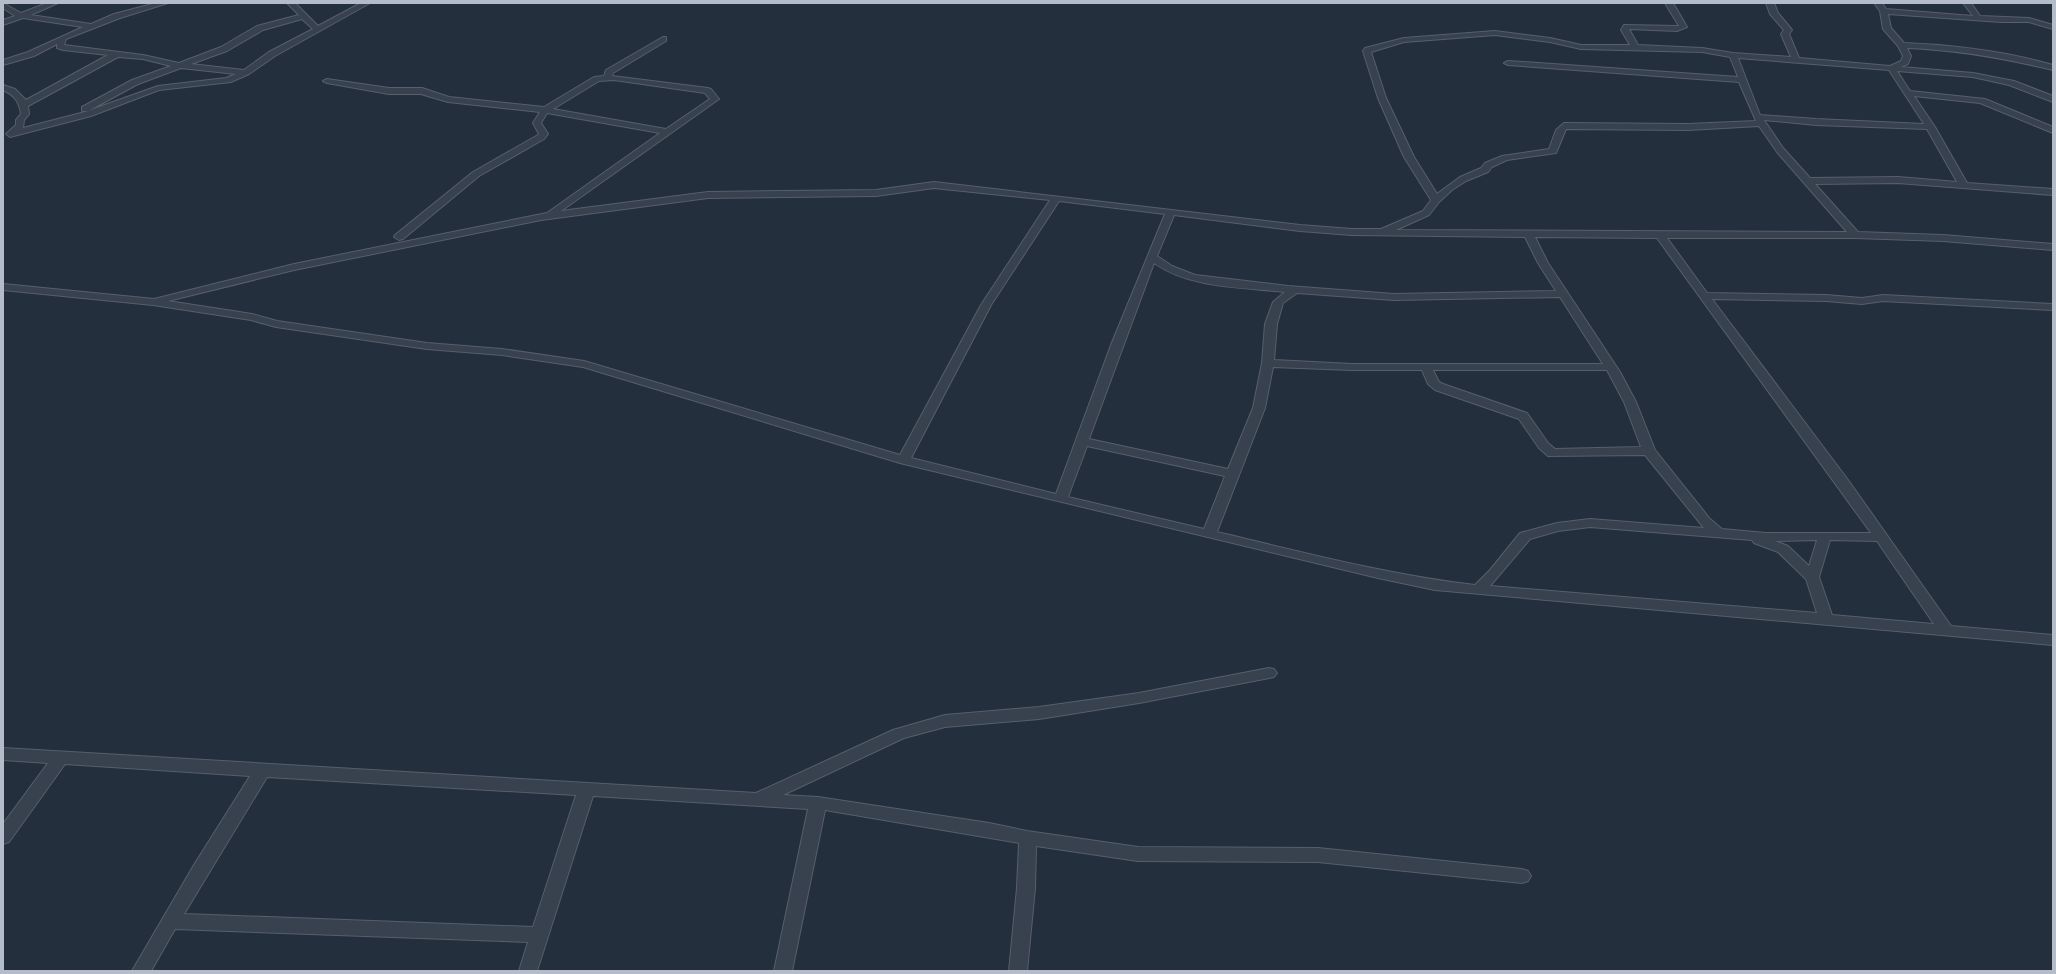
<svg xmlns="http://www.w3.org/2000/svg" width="2056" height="974" viewBox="0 0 2056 974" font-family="'Fira Sans Condensed',sans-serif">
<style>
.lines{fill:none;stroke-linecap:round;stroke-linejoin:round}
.minor-casing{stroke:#565f6c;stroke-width:2}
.minor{fill:#38414e;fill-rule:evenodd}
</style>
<rect width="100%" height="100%" fill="#242f3e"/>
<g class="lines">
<defs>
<path id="minor" d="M3,3L21,13L47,3H58L31,15L91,24L114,14L156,3H168L120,18L66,39L64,45L143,55L179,63L221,47L257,26L299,15L287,3H295L318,26L361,3H370L275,56L249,74L231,82L159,90L91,116L10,137L6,134L16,125V120L21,114C19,101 14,95 3,90V85L15,89L26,100L108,55L63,50L57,48V44L34,56L3,65V60L28,52L83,27L23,18L3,25V20L15,16L3,8ZM302,19L313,29L269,52L244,70L191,64L227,51L263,30ZM118,57L143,59L171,66L132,80L82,107V111H88L138,84L181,68L236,74L226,78L158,86L85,112L23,128L24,120L29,114L28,106Z
M1665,3H1673L1687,27L1677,31L1629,29L1638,45L1702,48L1733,53L1791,57L1781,34L1784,30L1770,14L1766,3H1774L1778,13L1792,30L1789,34L1799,58L1890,66L1901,61L1903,56L1898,46L1883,29L1880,11L1874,3H1882L1886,9L1973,16L1963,3H1971L1980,16L2029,18L2053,25V29L2029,22H2001L1888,14L1891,28L1904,43C1955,45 2004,51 2053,65V70C2003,58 1958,50 1907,48L1911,56L1908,64L1901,67L1973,73L2014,81L2053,96V102L2009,85L1973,77L1897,71L1910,91L1985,99L2053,127V133L1980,103L1914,96L1935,127L1967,183L2053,189V195L1898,183L1815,184L1858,232L1943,235L2053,244V250L1943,241L1855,238H1667L1707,293L1826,295L1862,298L1883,295L2053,304V310L1883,301L1862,304L1826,301L1712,299L1848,480L1951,626L2053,635V645L1435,590L1378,578L900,463L583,367L502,355L427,349L276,327L251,320L153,305L3,290V284L154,299L294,264L547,213L660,133L547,113L541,123L548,134L544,139L479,176L403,239L399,240L394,237L395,235L473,172L538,135L539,134L533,123L540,112L448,102L421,94H389L327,83L323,81L327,79L389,88H422L449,97L544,107L594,77L604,76L606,70L663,37H666V41L613,73L612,76L708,88L711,89L719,99L561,211L708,192L876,190L934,182L1300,225L1352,229H1381L1423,211L1431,200L1404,157L1378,98L1363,51L1365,48L1404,38L1495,31L1550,38L1581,45H1630L1621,30L1624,25L1679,26ZM1495,35L1550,42L1581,49L1702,52L1730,57L1738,77L1508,61L1504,63L1508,65L1739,82L1756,121L1688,124L1564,123L1556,130L1549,149L1502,156L1485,163L1481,168L1460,177L1437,194L1414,157L1386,98L1371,52L1404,42ZM1738,58L1889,70L1924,124L1816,119L1760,115ZM614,80L705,93L710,99L666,129L553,109L599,81ZM1764,120L1816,125L1927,129L1957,182L1898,177L1810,178L1783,148ZM1759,126L1777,152L1847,232L1396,230L1429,215L1439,202L1452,190L1466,181L1488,172L1492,167L1507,160L1556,153L1566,129L1688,130ZM934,188L1050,200L981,305L900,455L584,361L502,349L427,343L277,321L252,314L168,301L294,270L541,220L708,198L876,196ZM1059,201L1165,214L1111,345L1056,494L911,458L991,305ZM1174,215L1300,231L1352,235L1525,237L1538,263L1556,291L1394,294L1288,286L1195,275L1172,266L1157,256ZM1535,237L1657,238L1871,533H1766L1722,529L1710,519L1655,450L1636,402L1620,372L1548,263ZM1154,263C1191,289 1242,287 1285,292L1273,302L1265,324L1262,363L1253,408L1228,469L1089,439ZM1297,293L1394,300L1560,297L1603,364H1352L1274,360L1277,324L1283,303ZM1273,367L1352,370H1422L1428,384L1435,390L1519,419L1539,448L1548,456L1645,455L1704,528L1590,519L1557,523L1520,533L1490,570L1475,585C1388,575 1302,552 1217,532L1265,408ZM1433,370H1607L1624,402L1641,447L1555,449L1548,443L1527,413L1443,384L1439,382ZM1087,446L1225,476L1204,529L1068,497ZM1590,527L1752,540L1754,543L1778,552L1806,579L1817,613L1490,586L1530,539L1558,531ZM1817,540L1809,566L1788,546L1775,541ZM1830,540L1877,541L1934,624L1832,615L1819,577Z
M1269,668L1274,669L1277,673L1274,677L1139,703L1039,719L945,727L904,738L783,795L818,797L989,823L1027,831L1138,847L1318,848L1522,869L1528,871L1531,876L1528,881L1522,883L1318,862L1138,861L1036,846L1035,888L1027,971H1009L1017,888L1019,843L825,810L792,971H774L808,809L593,796L537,971H519L528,942L175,929L151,971H132L194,865L250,776L65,764L9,842L3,844V824L48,763L3,760V748L756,793L893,730L945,715L1039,707L1139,693ZM267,777L576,795L533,927L184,914Z"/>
</defs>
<use href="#minor" class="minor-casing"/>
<use href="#minor" class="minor"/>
</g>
<rect width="2056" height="974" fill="none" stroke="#b4bcc9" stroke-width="8"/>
</svg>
